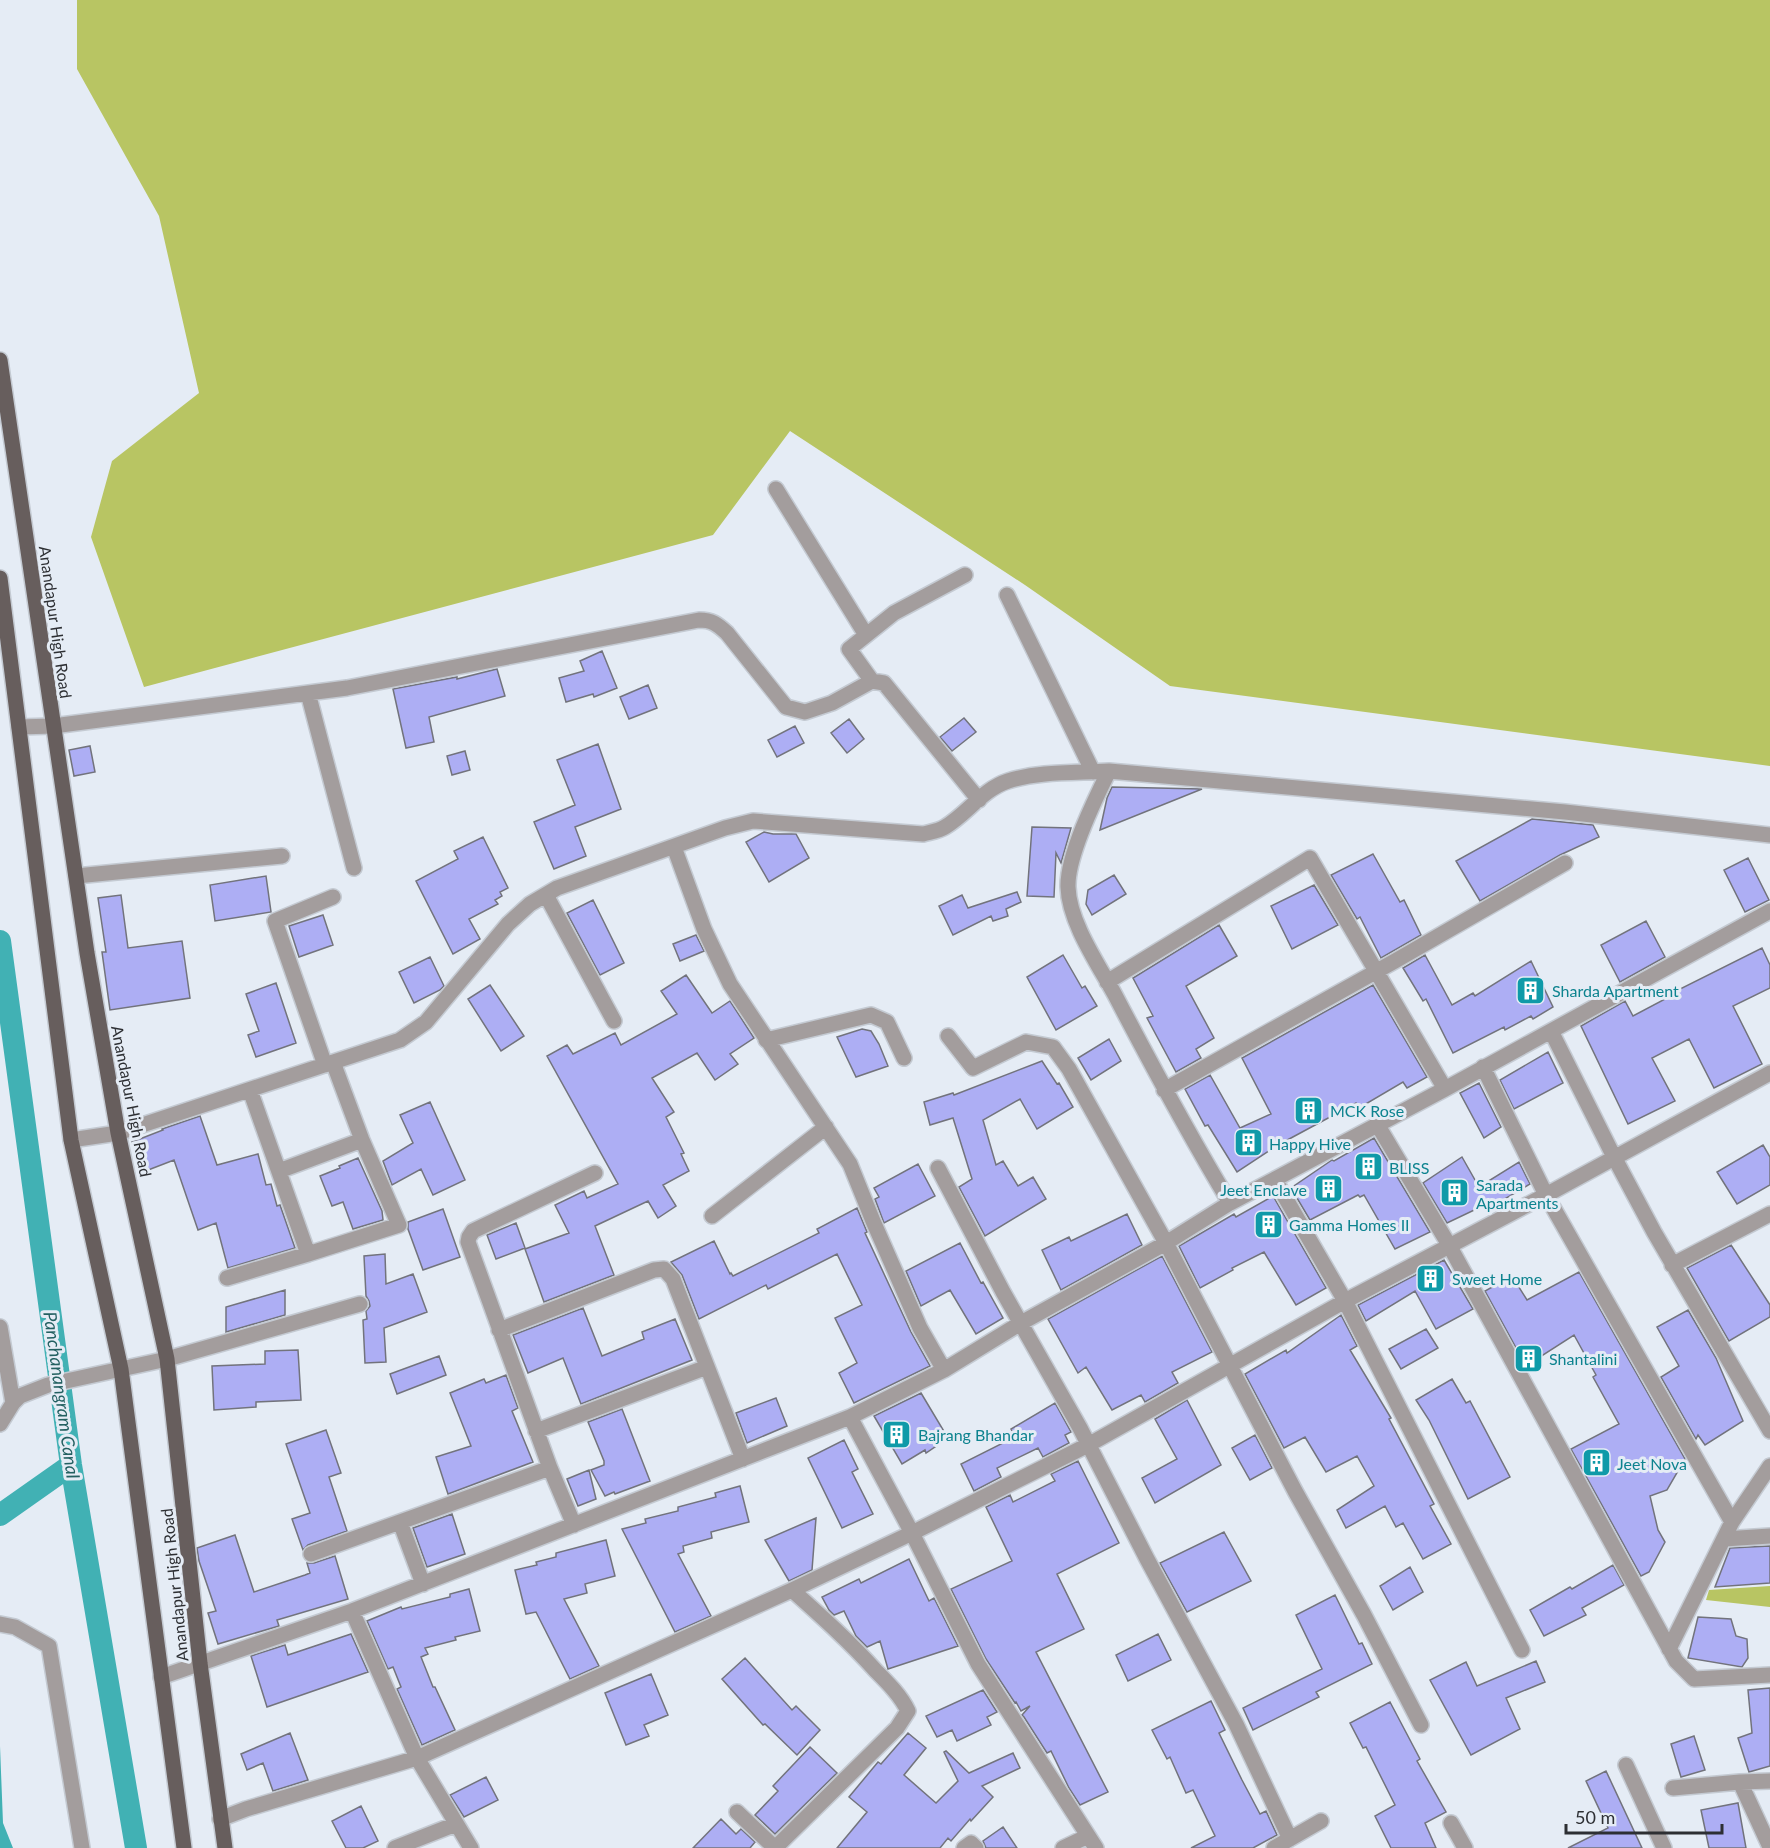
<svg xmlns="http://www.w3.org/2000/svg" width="1770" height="1848" viewBox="0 0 1770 1848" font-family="Lato,sans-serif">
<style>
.green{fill:#b8c563}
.water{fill:#41b1b4}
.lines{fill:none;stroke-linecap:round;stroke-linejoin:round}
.canal{stroke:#41b1b4;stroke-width:22}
.building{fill:#adaef4;stroke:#72737c;stroke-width:1.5}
.minor-casing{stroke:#c4cad2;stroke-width:18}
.major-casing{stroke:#c4cad2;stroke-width:18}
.minor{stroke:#a39d9d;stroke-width:15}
.major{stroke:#675e5d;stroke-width:15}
.labels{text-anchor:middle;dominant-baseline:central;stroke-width:6;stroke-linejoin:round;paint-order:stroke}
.street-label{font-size:16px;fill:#2d2f33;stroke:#e5ecf5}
.culture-label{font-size:16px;fill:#0d838f;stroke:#e5ecf5;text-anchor:start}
.water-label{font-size:18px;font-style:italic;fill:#236061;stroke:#e5ecf5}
</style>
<rect width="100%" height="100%" fill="#e5ecf5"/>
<path class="green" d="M77,0H1770V766L1170,686L1025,585L790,431L713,535L144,687L91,537L112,461L199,393L159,216L77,69Z
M1770,1586V1607L1706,1600L1709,1590Z"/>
<path class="water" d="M0,1746L3,1823L13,1848H0Z"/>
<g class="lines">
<path class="canal" d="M0,941L71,1465L136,1848
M0,1515L71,1465"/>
</g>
<path class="building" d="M602,651L617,688L594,697L593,694L566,702L559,678L584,671L580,661Z
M497,669L505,696L429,717L434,742L406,748L393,689L457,677V679Z
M648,685L657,708L629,719L620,697Z
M964,718L976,732L952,751L940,737Z
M849,719L864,739L847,753L831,733Z
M795,726L804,743L777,757L768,740Z
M598,744L621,809L575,827L586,856L554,869L534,822L575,805L557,760Z
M90,746L95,772L74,776L69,750Z
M465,751L470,770L452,775L447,756Z
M1112,787L1202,789L1100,830L1107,798Z
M1532,819L1593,825L1599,837L1560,855L1480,901L1456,861Z
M1032,827L1071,828L1061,863L1056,853L1054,897L1027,896Z
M764,832L773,834H796L809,858L769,882L746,842Z
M483,837L508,888L500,892L502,896L495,900L498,904L469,919L480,939L453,954L416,881L458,859L454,851Z
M1373,854L1400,902L1404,900L1421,935L1381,958L1360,917L1357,919L1331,875Z
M1748,858L1769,900L1745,912L1724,870Z
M1114,875L1126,894L1092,915L1086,904L1088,890Z
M266,876L271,912L215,921L210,885Z
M1314,885L1338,925L1292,949L1271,906Z
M1017,892L1021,902L1006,909L1008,916L993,921L991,916L953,935L939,906L962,895L968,908Z
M121,895L128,948L182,941L190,998L110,1010L102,952H106L98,898Z
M593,900L624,963L600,975L567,913Z
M323,915L333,945L299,957L289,926Z
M1646,921L1665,957L1620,982L1601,945Z
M1219,925L1237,956L1186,986L1214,1038L1196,1049L1201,1058L1176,1072L1147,1018L1153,1016L1133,978Z
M696,935L704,951L680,961L673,944Z
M1762,948L1770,965V988L1733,1006L1762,1064L1714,1088L1689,1039L1652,1058L1675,1101L1628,1124L1581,1026L1625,1001L1633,1016L1669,997L1668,995Z
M1063,955L1082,988L1085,986L1097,1006L1056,1030L1027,977Z
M1425,955L1452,1005L1473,993L1475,996L1531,961L1553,1007L1533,1019L1531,1016L1505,1030L1504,1027L1453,1053L1426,999L1423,1001L1403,968Z
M430,957L444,986L440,990L414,1003L399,972Z
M686,975L712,1013L730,1001L754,1038L730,1054L738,1064L715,1080L697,1053L652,1078L674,1112L666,1117L684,1153L681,1154L689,1171L663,1185L676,1206L658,1218L648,1201L595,1226L614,1275L544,1302L525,1249L569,1233L555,1205L584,1191L587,1198L618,1184L547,1056L567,1045L573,1054L615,1033L621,1045L677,1014L661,991Z
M276,983L296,1043L256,1057L248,1035L259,1031L246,994Z
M490,985L524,1036L501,1051L468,999Z
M1373,985L1427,1077L1407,1088L1403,1082L1359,1108L1356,1103L1278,1145L1237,1172L1208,1125L1205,1126L1185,1089L1210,1075L1240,1128L1271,1114L1242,1058Z
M862,1029L871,1031L879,1044L888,1066L856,1077L837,1037Z
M1109,1039L1121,1061L1091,1080L1078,1058Z
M1548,1052L1563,1083L1514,1109L1500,1080Z
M1042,1061L1057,1084L1059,1083L1073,1107L1037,1129L1020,1099L983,1120L996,1165L1003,1161L1018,1186L1033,1177L1046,1199L985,1236L959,1187L972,1179L953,1118L930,1125L924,1102L953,1093L954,1095Z
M1479,1083L1501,1127L1484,1138L1460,1093Z
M430,1102L465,1180L433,1195L421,1169L392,1185L383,1161L413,1143L400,1115Z
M200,1116L217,1165L258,1154L266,1185L271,1184L277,1206L280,1205L295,1248L228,1268L216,1223L198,1230L174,1160L143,1172L132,1142L163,1130L162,1129Z
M1374,1138L1430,1232L1395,1249L1364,1195L1360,1197L1358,1195L1310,1220L1291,1188L1332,1160L1334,1161Z
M1763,1145L1770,1157V1185L1737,1204L1717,1172Z
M1462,1157L1479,1187L1519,1162L1530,1184L1493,1206L1491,1202L1447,1223L1423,1183Z
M358,1158L382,1211L383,1220L353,1229L343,1202L332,1206L320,1176L340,1168L339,1166Z
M918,1164L935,1196L884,1223L875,1199L879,1197L874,1188Z
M1273,1196L1326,1288L1296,1305L1264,1252L1232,1268L1233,1270L1200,1288L1179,1246L1234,1214L1236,1217Z
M857,1208L867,1232L865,1233L911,1332L930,1366L854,1403L839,1373L857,1363L835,1318L862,1305L837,1254L768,1289L766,1285L699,1319L682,1275L671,1262L714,1241L730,1274L731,1273L733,1276L819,1233L817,1229Z
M443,1209L460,1257L423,1270L408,1229V1222Z
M1127,1214L1142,1245L1061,1290L1042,1250L1069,1237L1071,1241Z
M516,1223L525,1248L496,1259L487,1235Z
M960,1243L981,1283L983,1282L1003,1318L976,1334L950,1290L921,1306L906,1271Z
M1731,1245L1770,1305V1317L1729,1341L1687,1268Z
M385,1254L386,1284L413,1274L427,1312L384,1328L386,1362L365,1363L363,1320L367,1319L366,1311L370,1306L369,1301L366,1296L364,1256Z
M1162,1256L1212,1352L1172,1372L1178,1383L1145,1402L1141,1395L1112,1410L1086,1367L1078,1373L1048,1319Z
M1444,1260L1473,1309L1436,1329L1415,1291L1366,1321L1358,1305Z
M1579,1272L1685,1459L1667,1490L1650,1496L1658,1530L1665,1542L1649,1572L1641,1576L1571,1449L1619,1424L1593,1377L1596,1375L1574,1335L1526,1366L1485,1291L1512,1276L1527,1300Z
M285,1290V1315L226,1332V1307Z
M583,1308L602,1356L644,1339L642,1332L675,1319L692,1360L581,1404L563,1358L528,1373L513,1335Z
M1688,1310L1716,1358L1743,1421L1705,1445L1698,1435L1696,1439L1661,1377L1679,1366L1657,1327Z
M1341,1315L1357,1346L1350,1350L1391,1418L1389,1419L1434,1504L1430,1506L1451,1544L1423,1559L1403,1523L1396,1527L1385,1506L1346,1528L1337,1510L1374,1486L1357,1456L1326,1472L1305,1437L1284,1448L1245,1374L1286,1350L1287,1353Z
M1426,1329L1438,1348L1401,1369L1389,1349Z
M298,1350L301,1400L256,1402V1407L214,1410L212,1366L265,1364V1351Z
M439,1356L446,1375L397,1394L390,1374Z
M506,1375L518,1408L512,1411L533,1462L448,1494L436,1457L471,1446L450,1393L484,1379L486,1383Z
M1452,1379L1466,1403L1470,1401L1510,1477L1468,1499L1429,1420L1416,1400Z
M921,1393L948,1438L926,1453L925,1450L902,1464L874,1416Z
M776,1398L787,1426L747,1443L736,1413Z
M1187,1400L1221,1465L1155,1503L1142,1478L1177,1459L1155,1419Z
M1055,1403L1071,1432L1065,1435L1069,1443L1043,1457L1038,1448L997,1468L1001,1477L974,1491L961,1464L1015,1437L1011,1429Z
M622,1409L650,1481L615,1494L614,1492L605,1496L591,1470L604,1465V1461L588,1422Z
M326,1430L341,1473L329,1477L347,1531L308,1545L303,1550L292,1519L310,1513L286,1444Z
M1255,1435L1272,1468L1250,1480L1232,1448Z
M844,1440L858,1469L852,1472L873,1514L842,1528L808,1458Z
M1078,1461L1119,1543L1057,1574L1084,1629L1036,1652L1108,1792L1080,1805L1069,1788L1051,1751L1047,1753L1024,1717L1022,1715L1030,1706L1021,1711L1016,1702L1015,1703L986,1659L951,1589L1012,1561L986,1507L1010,1495L1013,1502L1055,1481L1051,1474Z
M589,1470L596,1499L578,1506L567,1479Z
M740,1486L749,1522L711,1532L712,1538L683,1546L684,1552L678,1554L711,1616L675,1632L622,1529L646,1523L645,1519L678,1511V1507L716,1497L715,1493Z
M452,1514L465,1554L427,1567L413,1528Z
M816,1518L812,1570L789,1581L765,1540Z
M1224,1532L1251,1581L1187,1612L1160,1563Z
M235,1535L254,1592L305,1575L310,1573L307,1563H314L335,1556L348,1599L277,1620L279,1626L218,1644L208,1613L216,1611L199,1561L197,1548Z
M606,1540L615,1576L585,1584L587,1593L564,1599L599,1666L570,1679L536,1612L526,1614L515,1570L537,1565L536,1562L556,1557V1553Z
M1770,1546V1583L1715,1587L1730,1548Z
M909,1559L929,1601L934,1598L958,1646L888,1669L880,1641L867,1647L856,1636L844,1611L834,1615L829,1610L822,1597L859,1579L861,1583Z
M1613,1565L1624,1585L1582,1608L1586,1615L1544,1636L1530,1610L1570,1587L1572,1589Z
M1410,1567L1423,1592L1393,1610L1380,1586Z
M469,1589L480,1631L455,1637L456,1640L425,1648L428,1654L421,1657L433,1687H435L455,1730L422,1745L397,1689L401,1687L393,1667L388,1669L367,1621L401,1607L402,1609L450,1597V1594Z
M1335,1595L1359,1644L1362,1643L1372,1664L1316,1692L1319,1697L1253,1730L1243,1708L1322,1669L1296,1615Z
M1698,1617L1731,1619L1736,1636L1747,1639L1748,1658L1742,1667L1688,1658Z
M351,1634L368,1672L267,1707L251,1656L285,1645L288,1655Z
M1158,1634L1171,1660L1128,1681L1116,1655Z
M745,1658L792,1710L796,1706L820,1730L797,1755L765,1724L763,1725L722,1679Z
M1536,1661L1545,1682L1506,1698L1520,1729L1471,1755L1430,1680L1466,1662L1477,1686Z
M651,1674L668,1715L644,1725L649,1736L626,1745L605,1693Z
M1770,1688V1766L1749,1772L1738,1738L1752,1733L1748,1690Z
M983,1690L997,1712L987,1717L991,1725L957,1741L952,1730L937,1737L926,1716Z
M1211,1701L1225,1730L1219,1733L1242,1780L1260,1814L1266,1811L1277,1835L1253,1848H1191L1215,1836L1193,1790L1186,1793L1170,1757L1167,1759L1152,1730Z
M1390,1702L1420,1759L1417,1761L1446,1812L1425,1823L1436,1848H1391L1375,1816L1395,1805L1366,1747L1363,1748L1350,1723Z
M290,1733L308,1780L273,1791L263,1763L247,1770L241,1754Z
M908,1733L926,1748L904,1775L936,1803L958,1781L944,1752L946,1751L969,1773L1013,1753L1020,1768L982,1786L993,1797L971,1821L970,1819L951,1841L948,1838L940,1848H837L867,1812L849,1797L878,1762L881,1764Z
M1694,1736L1705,1770L1681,1777L1671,1744Z
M810,1747L837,1773L775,1834L755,1815L778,1791L773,1786Z
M1606,1771L1642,1848H1568L1608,1828L1586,1781Z
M486,1777L498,1800L464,1817L450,1795Z
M1738,1803L1746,1848H1709L1701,1810Z
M361,1806L378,1841L363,1848H346L332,1821Z
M721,1819L736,1834L741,1829L755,1842L750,1848H693Z
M1003,1827L1017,1848H986L983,1841Z"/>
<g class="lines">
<defs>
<path id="minor" d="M776,489L866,635
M1007,595L1093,772
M872,681L849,649L894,613L965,575
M308,693L354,868
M19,727L53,726L347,688L699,620C712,620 717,624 727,633L786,707L805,712L832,703L872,681L884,683L979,800
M1109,771C1095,799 1067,856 1068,887C1069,922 1098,964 1115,995C1152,1066 1189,1135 1230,1203
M674,847L704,929L730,984L850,1164L873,1221L920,1328L944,1370
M76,876L282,856
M546,895L614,1021
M1107,982L1310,858L1445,1089
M1551,1031L1614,1157L1654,1232L1770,1431
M948,1036L973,1068L1026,1042L1053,1047L1069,1069L1166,1243L1295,1491L1364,1615L1421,1725
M766,1040L871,1015L887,1022L904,1058
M325,1065L275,921L333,897
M1483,1067L1546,1195L1732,1522
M1164,1090L1395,961L1565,863
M1377,1124L1449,1245L1676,1661L1694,1679L1770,1675
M71,1140L118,1133L400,1040L426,1022L508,924L530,904L557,888L725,828L753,821L923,834C930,832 939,831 945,827C967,814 983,789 1008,781C1039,771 1076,773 1109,771L1565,812L1770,835
M938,1168L1003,1292L1080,1428L1147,1559L1236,1724L1290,1839
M279,1171L362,1140
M1275,1180L1345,1301L1522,1650
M712,1216L826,1127
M308,1254L399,1225L362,1140L333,1062
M1672,1265L1770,1214
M227,1278L308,1254L250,1090
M0,1327L13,1403
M499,1330L654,1270L664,1269L673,1279L743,1459
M850,1417L912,1533L978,1664L1096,1848
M0,1424L13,1403L20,1396L48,1385L167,1359L360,1304
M536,1431L707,1367
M400,1522L423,1584
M574,1525L550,1468L468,1242L469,1237L473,1231L595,1173
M1724,1539L1770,1536
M311,1554L550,1468
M352,1611L417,1758L471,1848
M0,1624L15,1627L49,1646L82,1848
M1669,1649L1732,1522L1770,1466
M161,1677L352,1611L850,1417L944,1370L1021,1323L1166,1243L1230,1203L1445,1089L1770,911
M1626,1765L1664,1848
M1740,1782L1770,1781
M1673,1788L1740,1782L1770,1847
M737,1812L775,1848L897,1728L908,1711C901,1696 888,1683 876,1671C850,1642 821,1616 792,1590
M220,1819L246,1809L417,1758L792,1590L912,1533L1088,1445L1345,1301L1546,1195L1770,1073
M1451,1823L1465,1848
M395,1848L456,1824
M964,1848L971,1843L976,1848
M1063,1848L1088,1836
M1274,1848L1321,1821"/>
<path id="major" d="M0,360L87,953L118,1133L167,1359L200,1663L225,1848
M0,578L71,1140L121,1369L184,1848"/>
</defs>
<use href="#minor" class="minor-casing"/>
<use href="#major" class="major-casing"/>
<use href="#minor" class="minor"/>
<use href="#major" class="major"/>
</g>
<defs>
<symbol id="building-square" viewBox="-11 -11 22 22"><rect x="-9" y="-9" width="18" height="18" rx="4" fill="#0f9aa8" stroke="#e5ecf5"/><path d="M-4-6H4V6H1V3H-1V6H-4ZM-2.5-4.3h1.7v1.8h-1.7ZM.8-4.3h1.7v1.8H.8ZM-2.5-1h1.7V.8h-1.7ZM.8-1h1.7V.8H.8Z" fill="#fff"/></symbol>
</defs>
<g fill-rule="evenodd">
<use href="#building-square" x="1514" y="974" width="33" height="33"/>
<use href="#building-square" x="1292" y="1094" width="33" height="33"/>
<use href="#building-square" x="1232" y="1126" width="33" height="33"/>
<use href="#building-square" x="1352" y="1150" width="33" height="33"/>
<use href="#building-square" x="1312" y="1172" width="33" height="33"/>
<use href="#building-square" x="1438" y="1176" width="33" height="33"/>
<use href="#building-square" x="1252" y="1208" width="33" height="33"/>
<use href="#building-square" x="1414" y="1262" width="33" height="33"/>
<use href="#building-square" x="1512" y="1342" width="33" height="33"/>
<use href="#building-square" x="880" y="1418" width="33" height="33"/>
<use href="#building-square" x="1580" y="1446" width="33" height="33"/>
</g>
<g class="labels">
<g class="street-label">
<text transform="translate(56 622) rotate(82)">Anandapur High Road</text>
<text transform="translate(132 1101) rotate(79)">Anandapur High Road</text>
<text transform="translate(174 1585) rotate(-96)">Anandapur High Road</text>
</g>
<g class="culture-label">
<text x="1552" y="990">Sharda Apartment</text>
<text x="1330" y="1110">MCK Rose</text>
<text x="1269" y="1143">Happy Hive</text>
<text x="1389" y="1167">BLISS</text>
<text x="1476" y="1184">Sarada<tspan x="1476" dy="18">Apartments</tspan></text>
<text x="1307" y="1189" text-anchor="end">Jeet Enclave</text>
<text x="1289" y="1224">Gamma Homes II</text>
<text x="1452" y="1278">Sweet Home</text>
<text x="1549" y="1358">Shantalini</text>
<text x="918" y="1434">Bajrang Bhandar</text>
<text x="1617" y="1463">Jeet Nova</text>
</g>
<g class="water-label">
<text transform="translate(62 1395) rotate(82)">Panchanangram Canal</text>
</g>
</g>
<path d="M1566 1824v9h156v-9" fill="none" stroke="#2d2f33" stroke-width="3"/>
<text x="1575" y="1824" font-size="18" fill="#2d2f33" stroke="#e5ecf5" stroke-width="4.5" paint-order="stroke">50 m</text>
</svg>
